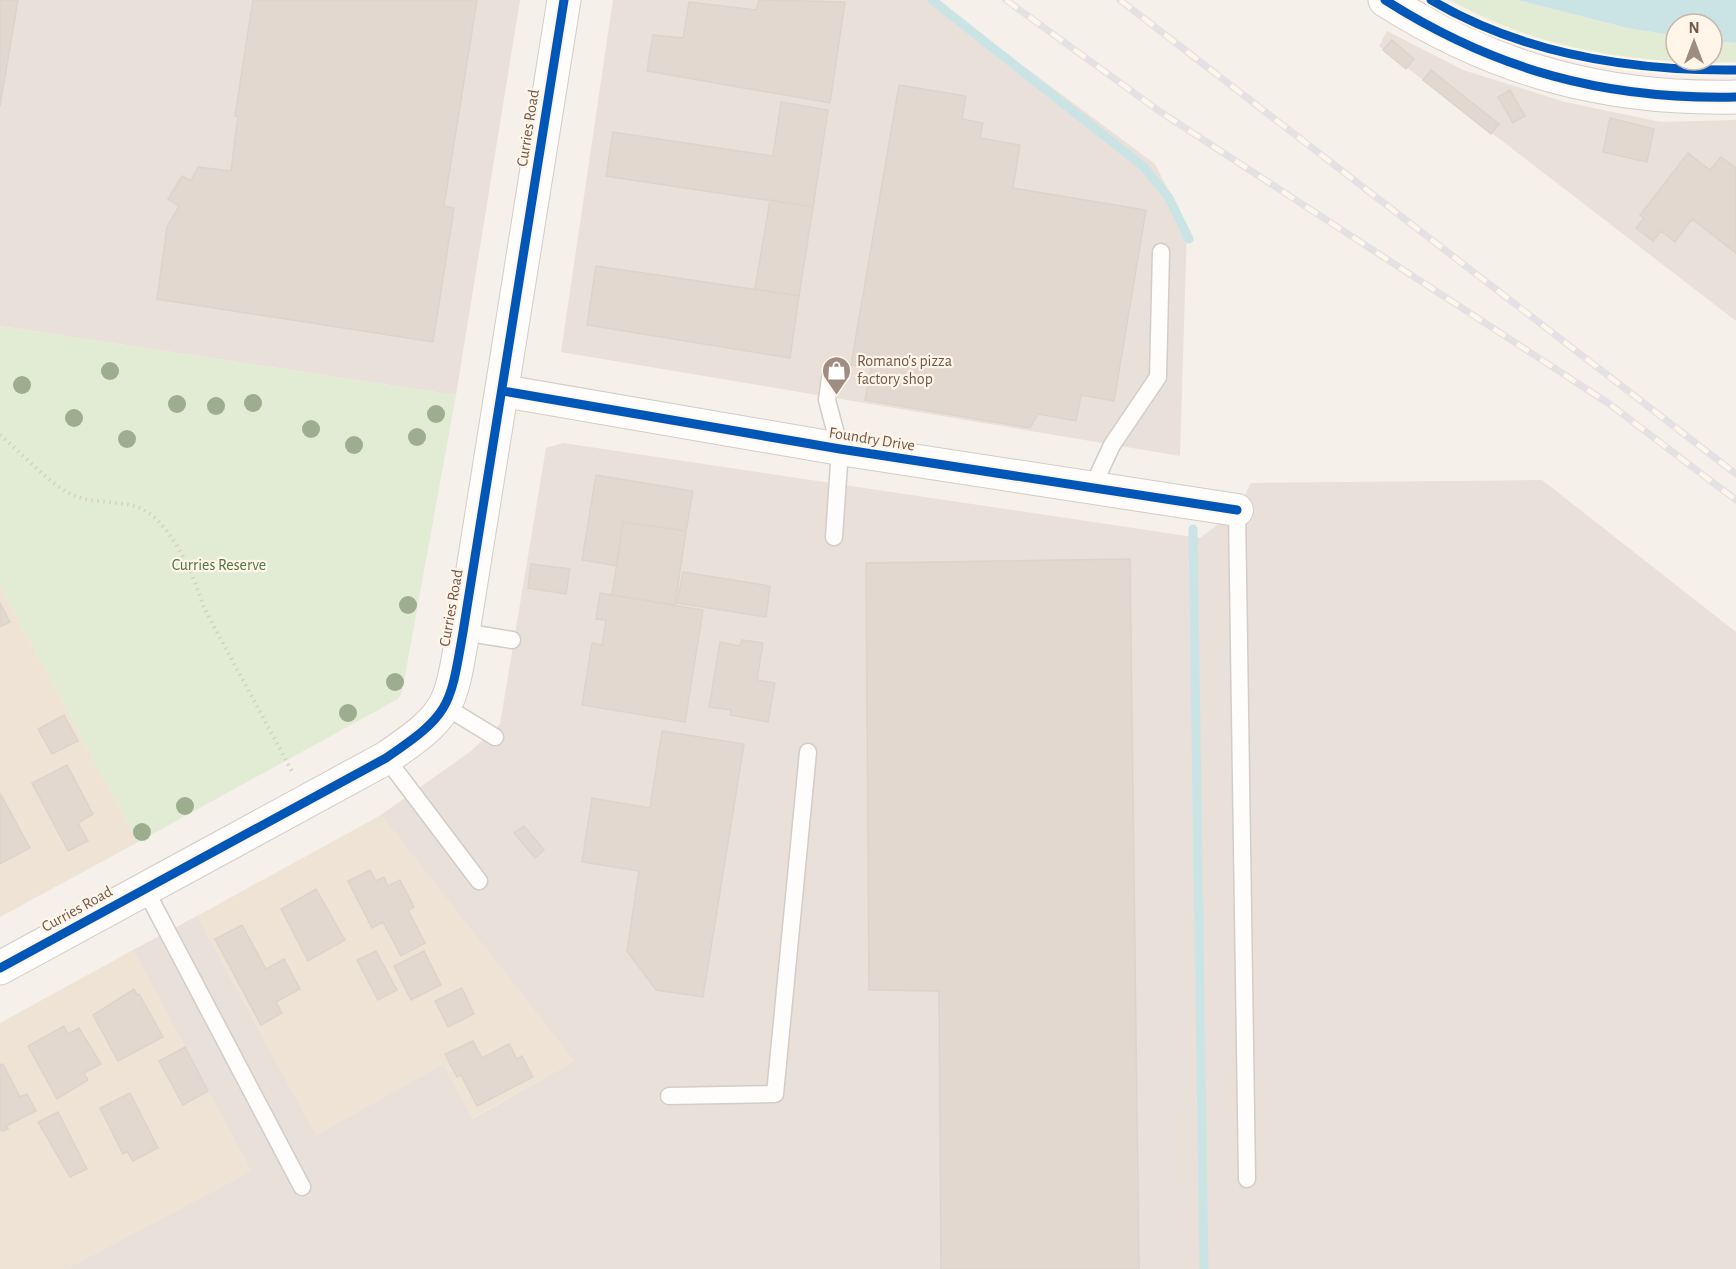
<svg xmlns="http://www.w3.org/2000/svg" width="1736" height="1269" viewBox="0 0 1736 1269" font-family="'Alegreya Sans',sans-serif">
<style>
.residential{fill:#efe3d6}
.industrial{fill:#e8e0d9}
.green{fill:#e2ecd4}
.water{fill:#cae4e6}
.lines{fill:none;stroke-linecap:round;stroke-linejoin:round}
.stream{stroke:#cae4e6;stroke-width:9}
.building{fill:#e2d8d0;stroke:#ded3cb;stroke-width:1.5}
.service-casing{stroke:#d4ccc6;stroke-width:19}
.minor-casing{stroke:#d4ccc6;stroke-width:34}
.tertiary-casing{stroke:#d4ccc6;stroke-width:35}
.path{stroke:#d7cfc9;stroke-width:4;stroke-dasharray:1.5 4.5;stroke-linecap:butt}
.service{stroke:#fefdfc;stroke-width:16}
.minor{stroke:#fefdfc;stroke-width:32}
.tertiary{stroke:#fefdfc;stroke-width:33}
.rail-casing{stroke:#e4e1e4;stroke-width:7}
.rail{stroke:#fff5e9;stroke-width:4.5;stroke-dasharray:14;stroke-linecap:butt}
.cycleway-casing{stroke:#fff5e9;stroke-width:13}
.cycleway{stroke:#0057b8;stroke-width:9}
.tree{fill:#9cae8d}
.labels{text-anchor:middle;dominant-baseline:central;stroke-width:4.5;stroke-linejoin:round;paint-order:stroke}
.street-label{font-size:16px;fill:#73574a;stroke:#fff5e9}
.poi-label{font-size:16px;fill:#73574a;stroke:#fff5e9;text-anchor:start}
.park-label{font-size:16px;fill:#547842;stroke:#fff5e9}
</style>
<rect width="100%" height="100%" fill="#f5f0e9"/>
<path class="residential" d="M0,585L138,842L0,917Z
M381,815L574,1061L471,1119L443,1064L316,1135L197,916Z
M133,950L251,1171L66,1269H0V1023Z"/>
<path class="industrial" d="M0,0H520L456,395L0,326Z
M613,0H935L1155,164L1187,227L1180,456L561,352Z
M1387,31L1463,70L1565,102L1661,122L1736,120V321L1379,46Z
M563,443L1200,538L1237,510L1251,483L1542,480L1736,632V1269H66L251,1171L133,950L197,916L316,1135L443,1064L472,1119L574,1061L381,815L471,751L500,724L546,448Z"/>
<path class="green" d="M1450,0H1517L1628,28L1676,36V60H1712V41L1736,43V62C1637,65 1538,49 1450,0Z
M0,326L456,395L402,692L398,699L138,842L0,585Z"/>
<path class="water" d="M1517,0H1736V43L1712,41V24H1676V36L1628,28Z"/>
<g class="lines">
<path class="stream" d="M932,0L1144,167L1169,198L1189,239
M1193,529L1204,1269"/>
</g>
<path class="building" d="M0,0H18L0,106Z
M253,0H477L444,206L454,208L433,342L157,299L167,227L179,206L168,199L182,176L191,181L198,167L231,171L238,116H235Z
M759,0L845,2L830,103L647,71L653,35L683,38L689,2L756,10Z
M1392,40L1414,59L1406,69L1383,50Z
M1431,70L1499,124L1491,134L1423,80Z
M899,85L966,96L962,119L983,123L980,138L1020,145L1013,188L1146,210L1114,401L1081,395L1076,421L1038,414L1030,428L865,400L871,368L851,365Z
M1510,90L1525,116L1513,123L1498,97Z
M781,102L828,110L813,207L606,176L613,132L773,156Z
M1610,118L1654,129L1647,162L1603,152Z
M1688,153L1710,170L1721,157L1736,168V253L1692,219L1675,242L1661,231L1653,241L1636,228L1644,218L1640,215Z
M770,200L813,207L799,296L755,289Z
M596,266L799,296L790,358L587,325Z
M596,475L693,491L686,531L623,522L617,566L582,560Z
M623,522L686,531L675,605L612,595Z
M1130,559L1139,1269H941L939,991L869,990L866,563Z
M531,564L570,569L566,594L528,588Z
M683,572L770,586L766,617L677,603Z
M600,593L703,610L685,722L582,705L592,643L602,645L606,620L596,619Z
M0,603L10,622L0,627Z
M742,640L763,643L757,680L775,683L768,722L730,715L731,710L709,707L720,642L740,646Z
M64,715L78,741L52,754L38,729Z
M662,731L744,744L703,997L656,990L627,951L639,871L582,862L592,798L650,808Z
M67,765L93,814L78,823L88,841L68,851L32,783Z
M0,793L30,848L0,864Z
M524,826L544,850L535,858L514,833Z
M370,870L376,881L384,877L388,886L400,880L414,907L408,910L425,943L401,956L383,922L372,928L348,881Z
M316,889L345,940L308,961L281,909Z
M242,925L266,969L284,959L300,989L276,1002L282,1013L261,1025L215,939Z
M376,951L397,990L378,1000L357,960Z
M424,951L441,985L411,1000L394,966Z
M462,988L474,1014L448,1027L435,1001Z
M134,989L137,995L139,994L163,1037L118,1061L93,1015Z
M64,1026L68,1034L79,1028L101,1064L84,1073L88,1080L57,1099L28,1046Z
M473,1041L482,1058L509,1044L517,1059L522,1056L533,1077L477,1106L461,1075L457,1077L445,1054Z
M185,1047L208,1091L183,1105L159,1061Z
M3,1064L20,1097L27,1094L36,1111L6,1126L8,1129L3,1131L0,1129V1065Z
M130,1093L158,1148L133,1161L127,1151L123,1154L100,1108Z
M58,1112L87,1169L70,1177L38,1122Z"/>
<g class="lines">
<defs>
<path id="service" d="M830,378L827,400L840,449L834,537
M1092,488L1112,445L1158,377L1161,252
M1237,510L1247,1179
M463,632L512,640
M446,707L495,737
M386,758L479,881
M145,889L302,1187
M669,1096L775,1094L808,752"/>
<path id="minor" d="M503,391L840,449L1237,510"/>
<path id="tertiary" d="M1385,0C1495,70 1605,100 1736,97
M0,968L386,758C451,714 450,707 463,632L564,0"/>
</defs>
<use href="#service" class="service-casing"/>
<use href="#minor" class="minor-casing"/>
<use href="#tertiary" class="tertiary-casing"/>
<path class="path" d="M0,435C21,452 52,487 75,496C93,503 115,501 134,506C169,515 194,576 204,608L293,773"/>
<use href="#service" class="service"/>
<use href="#minor" class="minor"/>
<use href="#tertiary" class="tertiary"/>
<defs>
<path id="rail" d="M1006,0L1159,111L1608,403L1736,500
M1120,0L1736,474"/>
</defs>
<use href="#rail" class="rail-casing"/>
<use href="#rail" class="rail"/>
<defs>
<path id="cycleway" d="M1385,0C1495,70 1605,100 1736,97
M1431,0C1524,55 1631,71 1736,70
M503,391L840,449L1237,510
M0,968L386,758C451,714 450,707 463,632L564,0"/>
</defs>
<use href="#cycleway" class="cycleway-casing"/>
<use href="#cycleway" class="cycleway"/>
</g>
<g class="tree">
<circle cx="110" cy="371" r="9"/>
<circle cx="22" cy="385" r="9"/>
<circle cx="253" cy="403" r="9"/>
<circle cx="177" cy="404" r="9"/>
<circle cx="216" cy="406" r="9"/>
<circle cx="436" cy="414" r="9"/>
<circle cx="74" cy="418" r="9"/>
<circle cx="311" cy="429" r="9"/>
<circle cx="417" cy="437" r="9"/>
<circle cx="127" cy="439" r="9"/>
<circle cx="354" cy="445" r="9"/>
<circle cx="408" cy="605" r="9"/>
<circle cx="395" cy="682" r="9"/>
<circle cx="348" cy="713" r="9"/>
<circle cx="185" cy="806" r="9"/>
<circle cx="142" cy="832" r="9"/>
</g>
<defs>
<symbol id="shop-pin" viewBox="-11 -11 22 30"><path d="M0 17L-7.5 6A9.5 9.5 0 1 1 7.5 6Z" fill="#a08d82" stroke="#fff5e9"/><path d="M-5-2.5h2.3a2.7 3.5 0 0 1 5.4 0H5L5.5 6h-11ZM-1.5-2.5h3a1.5 2.3 0 0 0-3 0Z" fill="#fff"/></symbol>
</defs>
<g fill-rule="evenodd">
<use href="#shop-pin" x="820" y="354" width="33" height="45"/>
</g>
<g class="labels">
<g class="street-label">
<text transform="translate(528 128) rotate(-81)">Curries Road</text>
<text transform="translate(872 439) rotate(9)">Foundry Drive</text>
<text transform="translate(451 608) rotate(-80)">Curries Road</text>
<text transform="translate(77 909) rotate(-29)">Curries Road</text>
</g>
<g class="poi-label">
<text x="857" y="361">Romano's pizza<tspan x="857" dy="18">factory shop</tspan></text>
</g>
<g class="park-label">
<text x="219" y="565">Curries Reserve</text>
</g>
</g>
<g transform="translate(1694 42)"><circle r="28" fill="#fff5e9" stroke="#c7b6a9" stroke-width="1.5"/>
<path d="M0-4.5L10 22L0 15L-10 22Z" fill="#a08d82"/>
<text y="-9" font-size="16" font-weight="bold" text-anchor="middle" fill="#73574a">N</text>
</g>
</svg>
